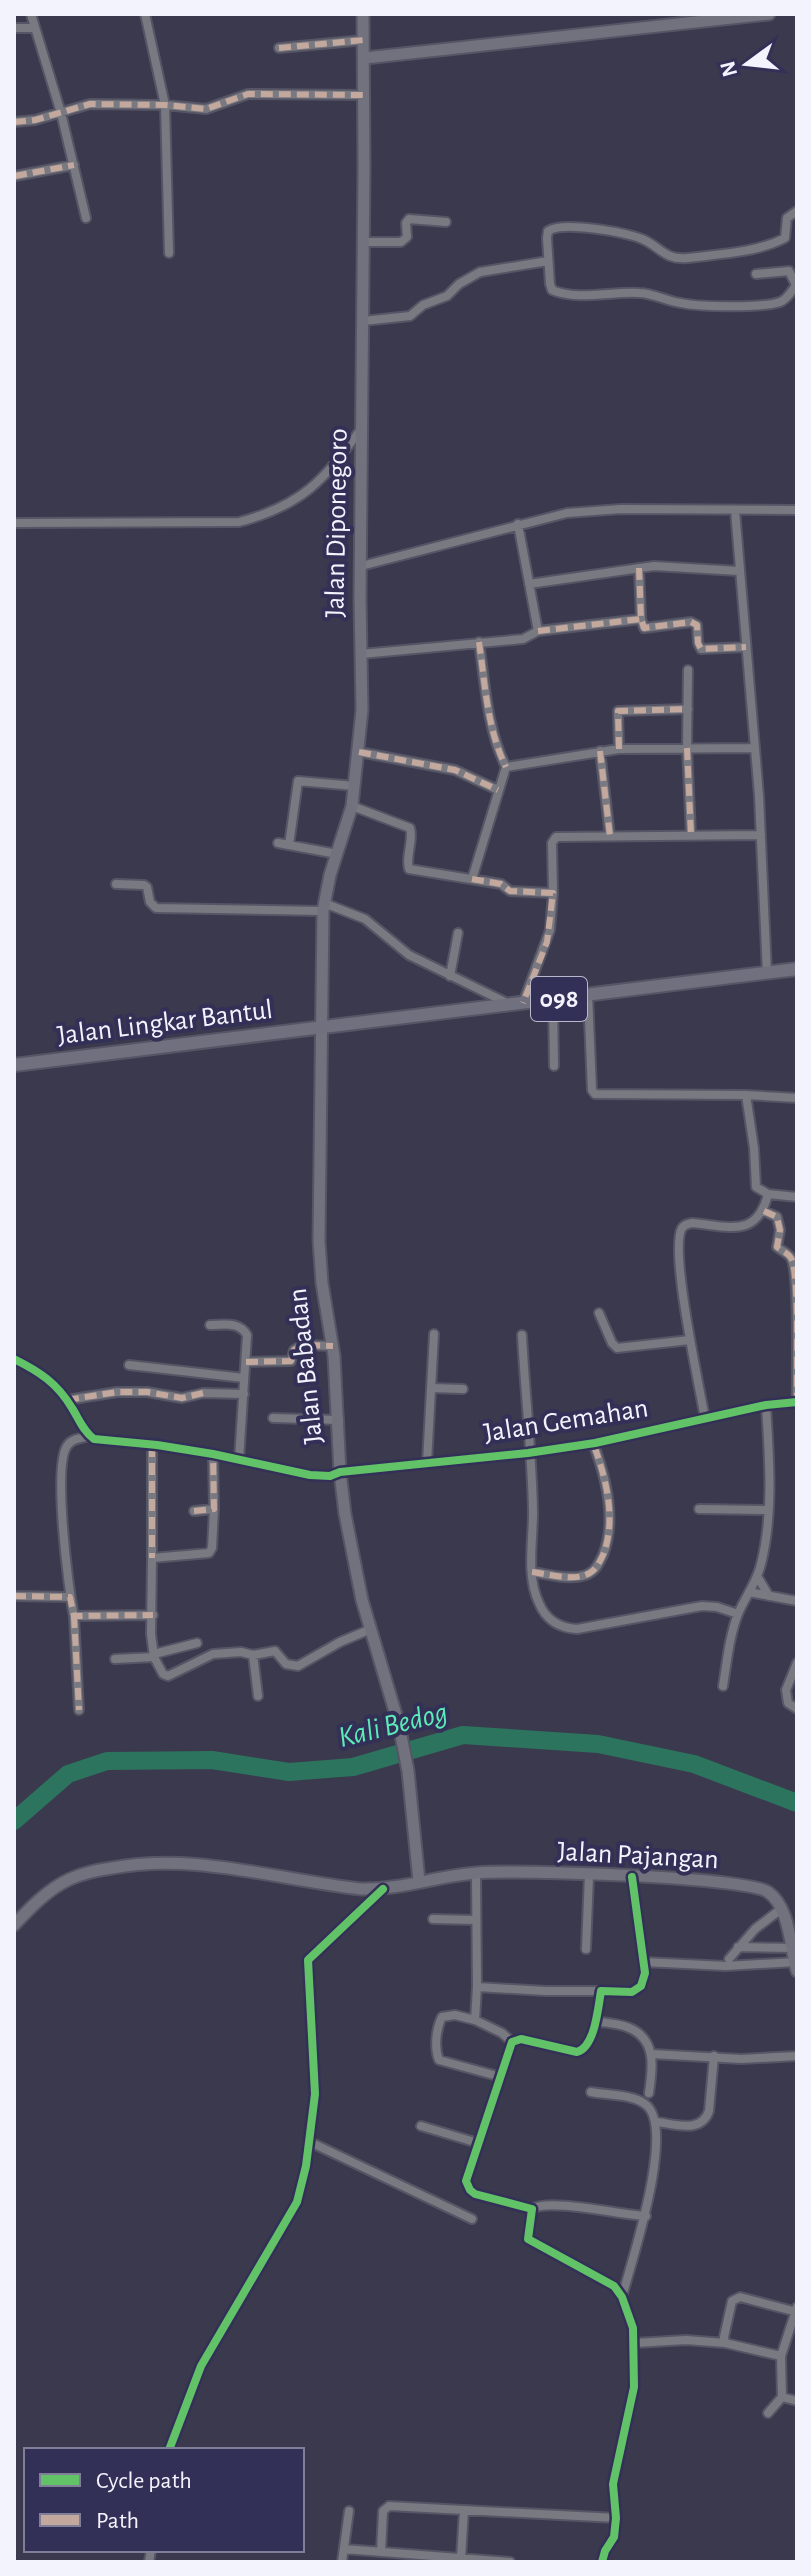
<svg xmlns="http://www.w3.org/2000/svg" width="811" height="2576" viewBox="0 0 811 2576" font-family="'Alegreya Sans',sans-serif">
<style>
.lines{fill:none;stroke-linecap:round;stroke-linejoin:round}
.river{stroke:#2c745d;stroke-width:18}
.street-casing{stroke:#565565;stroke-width:12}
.secondary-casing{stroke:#565565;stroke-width:15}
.primary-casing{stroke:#565565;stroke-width:16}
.street{stroke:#797982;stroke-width:8}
.secondary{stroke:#72717e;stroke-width:11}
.primary{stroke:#71707f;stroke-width:12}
.quiet{stroke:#c3a89e;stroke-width:6;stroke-dasharray:12 6;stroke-linecap:butt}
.cycleway-casing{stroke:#333057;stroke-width:13}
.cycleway{stroke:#61c268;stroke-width:8}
.labels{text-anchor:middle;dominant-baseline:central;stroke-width:8;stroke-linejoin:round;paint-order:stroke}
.shield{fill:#333057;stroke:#b9b8cb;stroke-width:2}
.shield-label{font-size:26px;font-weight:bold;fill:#f3f3fd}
.street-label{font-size:28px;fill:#f3f3fd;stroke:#333057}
.water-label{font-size:30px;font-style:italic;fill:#5cecb9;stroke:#333057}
</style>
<rect width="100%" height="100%" fill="#3b394e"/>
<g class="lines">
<path class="river" d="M14,1821L68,1774L107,1761L212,1760L289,1772L353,1767L463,1735L598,1744L694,1764L797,1803"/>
<defs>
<path id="street" d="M31,14L61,113L86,218
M145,14L165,105L169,253
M14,28H35
M279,48L364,40
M14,122L35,120L90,104L165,105L206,109L248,94L364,95
M15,176L74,165
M797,211L787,218L785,238C756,253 719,254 687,258C664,260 661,247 642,239C624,232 563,221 548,231L547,238L550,284L552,290C578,301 612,291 639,293C653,293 666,301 681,303C700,307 763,308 780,302C788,299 792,290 797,284
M364,242H401L407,237L406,223L409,219L446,222
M756,274L789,271L796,285
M363,321L410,316L423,305L447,296L459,284L480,272L548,261
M735,510L759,796L767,973
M14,523L239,522C303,505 323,481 361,429
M518,524L538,631
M361,566L567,513L621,509L797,510
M639,568L641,619L644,628L691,622L697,625L698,643L701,649L746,647
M529,584L654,566L739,571
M361,654L523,639L538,631L641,619
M688,670L687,748L691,835
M619,749L618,711L688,709
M600,751L610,836
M359,752L455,770L498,790
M506,767L619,749L755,748
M352,806L410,828C414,842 405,856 409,869L501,884L510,891L553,893
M278,843L337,854
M289,845L298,781L355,786
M472,879L506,767C487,729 485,683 479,642
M116,884L144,885L147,887L150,902L156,908L323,911
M324,903L365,919L409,955L507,1003
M450,976L458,933
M588,995L592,1090L595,1094L746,1095L797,1098
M553,1000L554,1066
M523,1003L550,930L553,893L552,843L556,837L761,835
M746,1095L754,1148L756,1187L768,1194
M764,1211L777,1217L780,1230L777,1247C782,1251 788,1253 791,1258C800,1274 796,1376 797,1402
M599,1313L612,1343L617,1348L690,1340
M210,1325C224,1325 239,1321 247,1335L239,1460
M522,1335C525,1394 532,1453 533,1512C533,1542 526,1576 539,1603C546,1620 560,1628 577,1629L702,1606L717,1607L738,1614
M14,1359C40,1372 57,1383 72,1408C79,1419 83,1431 94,1439L157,1445L213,1454L310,1475L330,1476L340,1472L528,1453L595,1443L766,1405L797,1402
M246,1362L291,1361L294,1350L302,1345L333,1346
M129,1365L244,1378
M431,1388L463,1389
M67,1400L117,1392H147L182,1398L203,1393L244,1394
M273,1418L339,1420
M705,1419C700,1388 669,1250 682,1228C685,1224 688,1224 692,1223C728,1226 757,1239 768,1194L797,1197
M90,1436C82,1438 72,1438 67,1446C53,1466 68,1588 74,1616L153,1615
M152,1445V1558
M427,1463L434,1334
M699,1509L767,1510
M194,1511L214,1509L213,1454
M532,1572C547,1574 568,1580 582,1576C595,1573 598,1565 603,1555C617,1520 606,1477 593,1443
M757,1576L769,1596
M749,1592L797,1601
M14,1596L70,1597
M74,1616L79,1710
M154,1654L197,1643
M253,1655L258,1696
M154,1657L151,1634L152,1558L209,1553L212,1548L214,1509
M115,1659L154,1657L163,1674L168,1676L213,1654L241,1652L253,1655L275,1651L286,1664L298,1666L340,1642L371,1629
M797,1663L786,1690L788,1703L797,1709
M723,1686C727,1662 729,1637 738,1614C745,1597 757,1582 761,1564C774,1513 769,1456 766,1405
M476,1873L477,1987L475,2020L455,2015L442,2017C436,2029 434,2048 439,2060L501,2077
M433,1919L476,1920
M738,1947L796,1948
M586,1949L589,1875
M729,1959L755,1929L781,1909
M644,1962L726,1966L795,1962
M477,1987L546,1991H601
M475,2020L502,2033L512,2042
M595,2021C605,2023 617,2023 627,2027C657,2038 653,2067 649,2093
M652,2054L741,2059L797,2056
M591,2092C607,2095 632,2094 645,2104C677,2126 631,2263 622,2297
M656,2122C675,2124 701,2134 709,2111L714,2056
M421,2126L478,2143
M310,2142L472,2219
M532,2209C549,2198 621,2215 646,2216
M635,2343L686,2340L725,2343
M781,2356L725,2343L724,2337L732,2301L740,2297L797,2312
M782,2397L797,2401
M768,2413L782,2397L781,2356L797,2307
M169,2450L201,2366L297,2202L306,2166L315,2094L308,1960L383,1889
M344,2549L510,2562
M381,2552L383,2511L389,2506L616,2518
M461,2558L464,2510
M149,2562L151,2550
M342,2562L349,2511
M602,2562L605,2551L614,2537L616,2518L613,2484L634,2387L633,2328L622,2297L614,2286L528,2239L532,2209L475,2194L470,2190L466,2181L512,2042L521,2039L577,2052C595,2047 598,2008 601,1991L632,1992L641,1986L645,1973L632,1877"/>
<path id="secondary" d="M363,14L364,168L360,598L362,710L352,806L330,875L323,911L319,1241L322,1283L334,1356L340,1472L345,1514L362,1600L399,1725L408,1771L419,1881
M365,58L769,14
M14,1925C30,1908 48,1889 70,1879C83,1873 98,1870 112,1868C195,1852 278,1880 361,1889C400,1890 437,1876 476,1873C512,1869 747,1877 768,1892C790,1907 790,1947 797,1971"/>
<path id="primary" d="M14,1065L797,969"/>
</defs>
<use href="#street" class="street-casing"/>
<use href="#secondary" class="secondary-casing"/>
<use href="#primary" class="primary-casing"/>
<use href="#street" class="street"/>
<use href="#secondary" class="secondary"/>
<use href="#primary" class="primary"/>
<path class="quiet" d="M279,48L364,40
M14,122L35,120L90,104L165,105L206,109L248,94L364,95
M15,176L74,165
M639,568L641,619L644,628L691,622L697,625L698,643L701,649L746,647
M538,631L641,619
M479,642C485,683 487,729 506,767
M687,748L691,835
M619,749L618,711L688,709
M600,751L610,836
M359,752L455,770L498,790
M472,879L501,884L510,891L553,893L547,942L523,1003
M764,1211L777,1217L780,1230L777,1247C782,1251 788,1253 791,1258C800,1274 796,1376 797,1402
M246,1362L291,1361L294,1350L302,1345L333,1346
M67,1400L117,1392H147L182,1398L203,1393
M152,1445V1558
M194,1511L214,1509L213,1454
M532,1572C547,1574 568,1580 582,1576C595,1573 598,1565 603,1555C617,1520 606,1477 593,1443
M14,1596L70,1597L74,1616L153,1615
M74,1616L79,1710"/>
<defs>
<path id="cycleway" d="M14,1359C40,1372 57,1383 72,1408C79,1419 83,1431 94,1439L157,1445L213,1454L310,1475L330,1476L340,1472L528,1453L595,1443L766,1405L797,1402
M169,2450L201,2366L297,2202L306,2166L315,2094L308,1960L383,1889
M602,2562L605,2551L614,2537L616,2518L613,2484L634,2387L633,2328L622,2297L614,2286L528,2239L532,2209L475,2194L470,2190L466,2181L512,2042L521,2039L577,2052C595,2047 598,2008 601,1991L632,1992L641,1986L645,1973L632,1877"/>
</defs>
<use href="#cycleway" class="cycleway-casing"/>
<use href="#cycleway" class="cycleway"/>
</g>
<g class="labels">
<rect class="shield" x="531" y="977" width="56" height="44" rx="6"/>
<g class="shield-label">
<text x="559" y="999">098</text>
</g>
<g class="street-label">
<text transform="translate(337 523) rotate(-89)">Jalan Diponegoro</text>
<text transform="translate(165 1023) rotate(-7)">Jalan Lingkar Bantul</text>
<text transform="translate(306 1366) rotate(-96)">Jalan Babadan</text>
<text transform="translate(566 1421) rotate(-9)">Jalan Gemahan</text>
<text transform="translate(638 1856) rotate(3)">Jalan Pajangan</text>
</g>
<g class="water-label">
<text transform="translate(393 1725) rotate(-14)">Kali Bedog</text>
</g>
</g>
<rect width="811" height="2576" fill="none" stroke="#f3f3fd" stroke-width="32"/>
<rect x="24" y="2448" width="280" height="104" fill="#333057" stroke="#807e99" stroke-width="2"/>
<rect x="40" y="2474" width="40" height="12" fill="#61c268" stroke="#807e99" stroke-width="2"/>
<text x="96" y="2488" font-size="24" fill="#f3f3fd">Cycle path</text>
<rect x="40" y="2514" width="40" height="12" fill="#c3a89e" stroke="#807e99" stroke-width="2"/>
<text x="96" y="2528" font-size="24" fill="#f3f3fd">Path</text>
<g transform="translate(747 64) rotate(255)" stroke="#333057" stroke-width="6" paint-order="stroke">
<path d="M0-6L14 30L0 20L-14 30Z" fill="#f3f3fd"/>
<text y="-12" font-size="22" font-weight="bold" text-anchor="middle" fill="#f3f3fd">N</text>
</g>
</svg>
